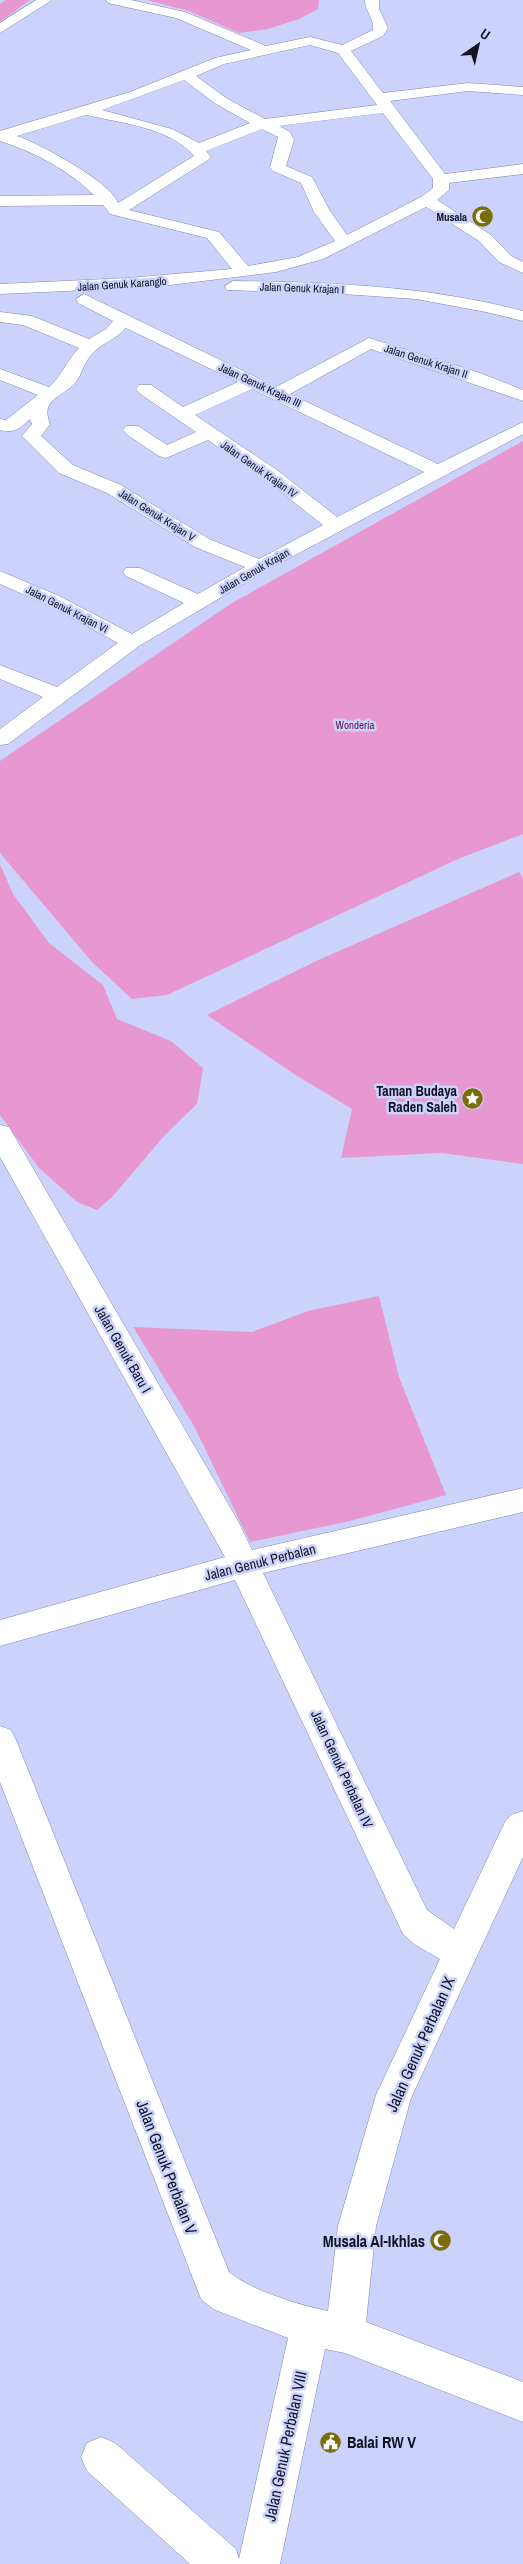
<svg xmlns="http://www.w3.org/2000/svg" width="523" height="2564" viewBox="0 0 523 2564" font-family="'Archivo Narrow',sans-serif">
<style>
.green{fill:#e898d0}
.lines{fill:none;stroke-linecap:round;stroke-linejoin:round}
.street-casing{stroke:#8187ae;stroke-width:1}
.primary-casing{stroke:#8187ae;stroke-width:1}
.street{fill:#fff;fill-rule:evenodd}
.primary{fill:#fff;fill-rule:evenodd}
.labels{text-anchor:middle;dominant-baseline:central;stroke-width:5;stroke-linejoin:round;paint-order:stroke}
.far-poi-label{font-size:11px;font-weight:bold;fill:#121422;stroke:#cbd2fc;text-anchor:end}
.far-street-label{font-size:11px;fill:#121422;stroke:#cbd2fc}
.far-park-label{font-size:11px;fill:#631752;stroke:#cbd2fc}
.poi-label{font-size:14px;font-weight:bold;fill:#121422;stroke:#cbd2fc;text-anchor:end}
.street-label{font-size:14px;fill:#121422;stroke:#cbd2fc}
.near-street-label{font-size:16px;fill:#121422;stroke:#cbd2fc}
.near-poi-label{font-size:16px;font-weight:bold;fill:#121422;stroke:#cbd2fc;text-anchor:end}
</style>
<rect width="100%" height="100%" fill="#cbd2fc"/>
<path class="green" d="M6,0H30L0,22V4Z
M147,0H319L318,9L299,19L268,29L239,33L189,11Z
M523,441V834L458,859L167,995L132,999L92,962L0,853V761L232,603Z
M0,864L13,894L49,943L103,985L117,1019L171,1041L203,1068L197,1104L165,1135L112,1197L97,1210L77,1202L39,1168L0,1115Z
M519,872L523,879V1164L441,1153L341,1158L352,1109L294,1074L207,1015L314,962Z
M379,1296L399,1377L446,1495L350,1521L250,1542L194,1426L133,1327L252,1332L308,1311Z"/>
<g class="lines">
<defs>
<path id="street" d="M106,0H131L185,12L266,46L310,37L342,45L373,30C375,20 365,11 365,0H379V9L388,28L383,36L351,51L383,93L468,83L523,87V95L468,91L390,101L445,174L523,164V174L449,183V190L437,200L491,235L511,256L523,262V273L499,262L479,241L426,207L323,259L276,272L154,287L0,294V284L128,278L232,269L207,238L110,214L103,205L0,206V196L94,195C68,170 35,152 0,141V131L130,92L215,58L251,50L176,18L108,3ZM310,45L338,53L377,105L265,119L226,98L196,76L224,64ZM184,80L216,104L250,123L199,143L172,129L102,110ZM383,113L433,179V188L421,197L347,235L330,211L312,177L286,166L294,140L290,132L279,126ZM86,115C120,123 170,127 194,156L118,203C111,182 40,144 17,136ZM262,129L278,137L270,168L273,171L301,183L314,212L335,241L298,257L248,266L219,232L129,210L208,160L211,157L206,151Z
M233,281C331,282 427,286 523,311V321L486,312L416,299L343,294L227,290L225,286Z
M84,294L276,387L369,338L480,373L523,390V401L371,349L290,394L438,464L523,422V434L267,570L139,646L8,744L0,745V729L43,697L0,679V665L57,687L118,643L45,604L0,584V571L59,596L132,634L184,603L126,576L123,572L126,568H140L198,594L245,567L195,547L107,493L59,473L22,436L32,424L30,419C20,428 14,434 0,430V419L6,420L38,395L0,380V369L49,387C62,376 67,360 79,348L23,325L0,322V312L32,316L89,339L106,329L113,321L78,303L76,299ZM126,328L238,382L183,407L151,385H139L136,389L139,393L196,432L167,445L138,426H126L123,430L126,434L159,456L166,458L208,440L263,478L323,525L259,559L209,539L121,485L73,465L41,436L50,424C40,399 61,398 75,383C83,374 82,363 95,351C105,342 117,338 126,328ZM252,389L424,472L337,517L277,470L195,415Z
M0,1125L9,1127L238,1521L252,1550L523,1488V1512L263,1573L427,1910L454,1929L505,1822L511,1815L523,1811V1857L411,2098L376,2226L366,2322L523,2382V2422L345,2353L325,2349L280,2564H190L87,2471L81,2457L87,2443L101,2437L115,2443L236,2549L239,2559L288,2338L213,2309L201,2299L0,1782V1726L11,1730L16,1740L229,2272C252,2291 299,2305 328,2311L338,2226L376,2095L440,1959L414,1944L403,1934L235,1580L0,1646V1620L225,1557L0,1157Z"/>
<path id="primary" d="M36,0H52L0,33V23Z"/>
</defs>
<use href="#street" class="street-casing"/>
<use href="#primary" class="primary-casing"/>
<use href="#street" class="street"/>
<use href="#primary" class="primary"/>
</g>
<defs>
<symbol id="mosque-disc" viewBox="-11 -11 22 22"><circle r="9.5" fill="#7c6c05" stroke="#cbd2fc"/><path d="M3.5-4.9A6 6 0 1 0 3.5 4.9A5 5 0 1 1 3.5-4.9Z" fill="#fff"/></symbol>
<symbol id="sight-disc" viewBox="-11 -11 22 22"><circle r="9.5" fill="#7c6c05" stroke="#cbd2fc"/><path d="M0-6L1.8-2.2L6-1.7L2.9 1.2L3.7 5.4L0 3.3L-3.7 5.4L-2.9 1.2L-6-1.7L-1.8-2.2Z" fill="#fff"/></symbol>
<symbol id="civic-disc" viewBox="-11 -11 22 22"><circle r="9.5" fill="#7c6c05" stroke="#cbd2fc"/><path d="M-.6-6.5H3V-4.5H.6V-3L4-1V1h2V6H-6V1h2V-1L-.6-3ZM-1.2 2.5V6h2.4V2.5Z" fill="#fff"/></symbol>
</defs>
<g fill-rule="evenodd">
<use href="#mosque-disc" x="470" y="204" width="25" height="25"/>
<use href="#sight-disc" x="460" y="1086" width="25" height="25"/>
<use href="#mosque-disc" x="428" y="2228" width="25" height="25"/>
<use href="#civic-disc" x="318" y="2430" width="25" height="25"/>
</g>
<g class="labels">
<g class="far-poi-label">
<text x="467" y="217">Musala</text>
</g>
<g class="far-street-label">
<text transform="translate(122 284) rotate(-4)">Jalan Genuk Karanglo</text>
<text transform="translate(302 288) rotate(2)">Jalan Genuk Krajan I</text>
<text transform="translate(426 361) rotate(18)">Jalan Genuk Krajan II</text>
<text transform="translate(260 385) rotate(25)">Jalan Genuk Krajan III</text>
<text transform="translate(259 469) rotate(35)">Jalan Genuk Krajan IV</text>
<text transform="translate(157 515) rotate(32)">Jalan Genuk Krajan V</text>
<text transform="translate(254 571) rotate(-30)">Jalan Genuk Krajan</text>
<text transform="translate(67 609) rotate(27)">Jalan Genuk Krajan VI</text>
</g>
<g class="far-park-label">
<text x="355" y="725">Wonderia</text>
</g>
<g class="poi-label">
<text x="457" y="1091">Taman Budaya<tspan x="457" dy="16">Raden Saleh</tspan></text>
</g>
<g class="street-label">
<text transform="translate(123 1349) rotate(60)">Jalan Genuk Baru I</text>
<text transform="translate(260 1562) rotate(-14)">Jalan Genuk Perbalan</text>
<text transform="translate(342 1769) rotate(65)">Jalan Genuk Perbalan IV</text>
</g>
<g class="near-street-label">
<text transform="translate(420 2044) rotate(-66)">Jalan Genuk Perbalan IX</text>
<text transform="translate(167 2167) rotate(69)">Jalan Genuk Perbalan V</text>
<text transform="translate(285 2446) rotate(-78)">Jalan Genuk Perbalan VIII</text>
</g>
<g class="near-poi-label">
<text x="425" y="2241">Musala Al-Ikhlas</text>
<text x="347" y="2442" text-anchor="start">Balai RW V</text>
</g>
</g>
<g transform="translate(478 45) rotate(34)" stroke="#cbd2fc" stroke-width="4" paint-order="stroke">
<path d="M0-4L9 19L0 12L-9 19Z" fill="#121422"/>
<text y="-8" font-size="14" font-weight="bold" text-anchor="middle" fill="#121422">U</text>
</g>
</svg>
